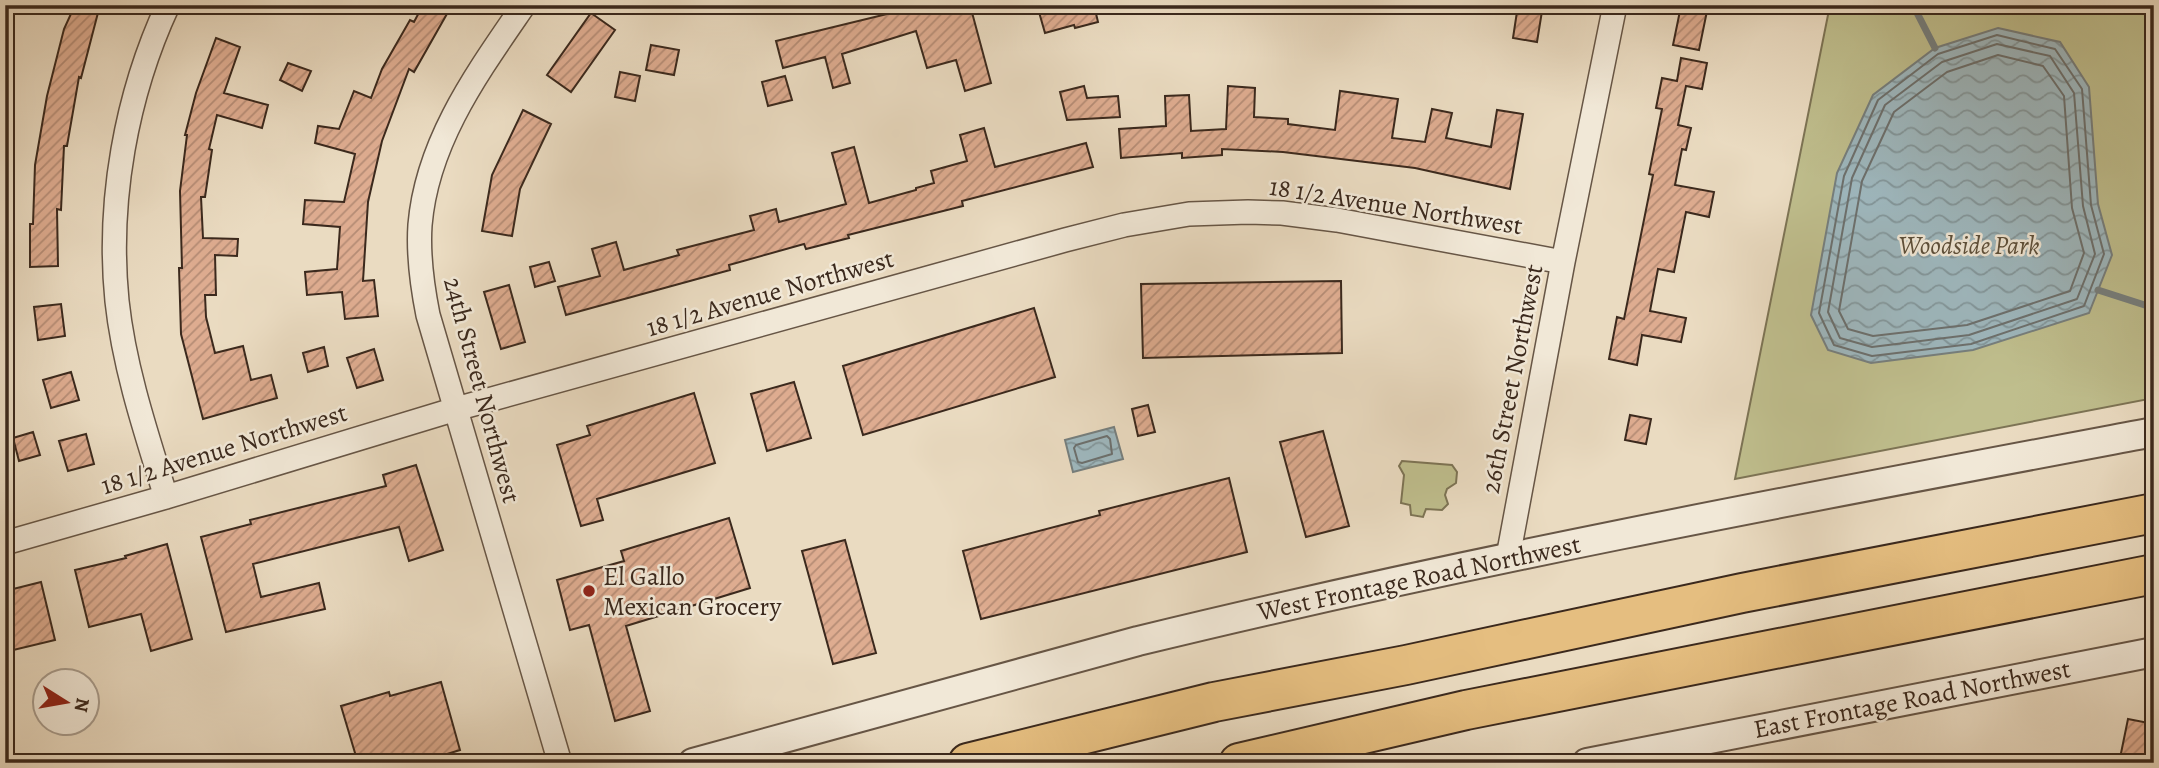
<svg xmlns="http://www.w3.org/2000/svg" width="2159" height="768" viewBox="0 0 2159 768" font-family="Alegreya,serif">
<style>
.green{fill:#bfbe8d;stroke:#7d7455;stroke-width:2}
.water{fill:url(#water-waves);stroke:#767f7e;stroke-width:2}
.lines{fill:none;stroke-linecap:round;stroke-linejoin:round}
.shore{stroke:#6c706e;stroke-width:2}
.stream{stroke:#767f7e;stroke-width:7}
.building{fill:url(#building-hatch);stroke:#3b291d;stroke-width:2}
.minor-casing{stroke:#675646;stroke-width:26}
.tertiary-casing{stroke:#675646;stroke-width:32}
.motorway-casing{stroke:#3b291d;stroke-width:42}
.minor{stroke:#f1e8d7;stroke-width:23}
.tertiary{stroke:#f1e8d7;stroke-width:28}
.motorway{stroke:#e5be80;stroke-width:38}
.poi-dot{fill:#8f2418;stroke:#f1e8d7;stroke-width:2.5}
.labels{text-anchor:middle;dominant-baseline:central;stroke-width:5;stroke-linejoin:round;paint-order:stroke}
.street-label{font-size:26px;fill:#3b291d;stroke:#f1e8d7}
.park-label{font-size:26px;font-style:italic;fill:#5c4e39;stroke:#f1e8d7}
.poi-label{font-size:26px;fill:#3b291d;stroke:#f1e8d7;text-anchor:start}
</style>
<defs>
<pattern id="water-waves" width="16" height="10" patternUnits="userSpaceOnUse" patternTransform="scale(1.75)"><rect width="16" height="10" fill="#9eb8bf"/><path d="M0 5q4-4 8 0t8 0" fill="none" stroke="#82969b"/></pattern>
<pattern id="building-hatch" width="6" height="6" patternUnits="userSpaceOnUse" patternTransform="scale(1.75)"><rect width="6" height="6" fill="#deac90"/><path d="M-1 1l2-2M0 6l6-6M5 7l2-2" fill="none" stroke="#b58c75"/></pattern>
</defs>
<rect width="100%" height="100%" fill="#eadbc1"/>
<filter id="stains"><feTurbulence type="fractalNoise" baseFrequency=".00286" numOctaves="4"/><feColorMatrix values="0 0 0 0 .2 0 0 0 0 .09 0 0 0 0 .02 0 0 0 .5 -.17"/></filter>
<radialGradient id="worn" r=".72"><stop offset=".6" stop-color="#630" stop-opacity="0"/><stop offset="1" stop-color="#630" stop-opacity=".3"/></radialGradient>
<path class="green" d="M1830,5H2154V398L1735,479Z
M1402,461L1452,465L1457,472L1456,483L1447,489L1445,495L1448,504L1442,510L1426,509L1423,517L1411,515L1410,505L1401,503L1404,475L1399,466Z"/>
<path class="water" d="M1998,28L2060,42L2089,87L2098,204L2112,255L2089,313L1973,350L1871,363L1828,350L1811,315L1837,173L1873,95L1935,48Z
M1114,427L1123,459L1073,472L1065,440Z"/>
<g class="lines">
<path class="shore" d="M1997,35L2055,49L2082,89L2091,205L2104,254L2084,306L1971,344L1872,356L1834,345L1819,313L1844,176L1878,100L1938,54Z
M1997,44L2050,56L2074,93L2083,206L2095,254L2077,299L1969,335L1872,347L1840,338L1828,312L1852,178L1885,105L1942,62Z
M1998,55L2043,66L2064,96L2072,208L2084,253L2070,291L1967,325L1873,336L1848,329L1839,311L1862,181L1894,112L1947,72Z
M1107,436L1110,439L1112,454L1082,463L1078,462L1074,448L1076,445Z"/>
<path class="stream" d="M1913,5L1935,48
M2098,290L2154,308"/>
</g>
<path class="building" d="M75,5H100L81,78L79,77L67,146H64L61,210L57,209L58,266L30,267V224H33L35,165L47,96L64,29Z
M423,5H452L414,72L409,69L382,141L368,202L363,281L374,280L378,316L345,319L342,292L307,295L305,272L337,269L340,227L303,224L305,200L344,202L355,154L315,143L318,126L339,129L354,91L371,98L382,69L410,20L414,22Z
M924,5H970L991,83L965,91L956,60L927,68L916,31L842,54L850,83L833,88L825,57L783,68L776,41Z
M1037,5H1094L1098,22L1075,28L1074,25L1045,33Z
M1518,5H1543L1537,42L1513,38Z
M1681,6L1707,11L1699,50L1673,45Z
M591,13L615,30L571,92L547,75Z
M216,38L240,47L224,93L268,105L262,128L217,115L209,149L212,150L205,197H201L203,238L238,239L237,256L215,255L216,295H205L206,317L215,353L243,346L251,380L271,375L277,398L203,419L181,334L179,268H182L180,191L187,135H185L196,93Z
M651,45L679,50L674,75L646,70Z
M1681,58L1707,63L1702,89L1686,86L1678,125L1691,128L1686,150L1682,149L1675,185L1714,192L1709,217L1686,212L1674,272L1658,269L1650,311L1686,318L1681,342L1642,335L1637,365L1609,359L1617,317L1624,319L1653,175L1649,174L1662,109L1656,108L1662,78L1677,81Z
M288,63L311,71L302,91L280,80Z
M620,72L640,76L635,101L615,97Z
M785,76L792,100L768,106L762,82Z
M1084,86L1087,98L1118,96L1120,117L1067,120L1060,92Z
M1228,86L1255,88L1254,117L1288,119V124L1335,130L1340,91L1398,99L1392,138L1425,142L1432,109L1452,113L1446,138L1491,147L1497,110L1523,114L1510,189L1415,168L1283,152L1222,149V155L1182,158V153L1121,158L1119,129L1166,126L1165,96L1189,95L1191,131L1226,129Z
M523,110L551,124L520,189L512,236L482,231L492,175Z
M984,128L995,167L1086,143L1093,167L962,201L963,206L848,235L849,238L806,249L804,244L729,265L730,270L566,315L558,287L600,276L592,249L616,242L624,270L679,255L677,250L754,230L750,216L776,209L779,222L846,204L832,153L854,147L869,203L916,190V188L934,183L931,171L967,161L960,135Z
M549,262L555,281L535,287L530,267Z
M1341,281L1342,353L1143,358L1141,284Z
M509,285L525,342L501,349L484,292Z
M61,304L65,336L38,340L34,307Z
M1034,308L1055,377L863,435L843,366Z
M324,347L328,366L308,372L303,353Z
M374,349L383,380L357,388L347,358Z
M71,372L79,400L51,408L43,380Z
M794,382L811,438L767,451L751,394Z
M694,393L715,463L597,499L603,520L581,526L557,445L590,435L587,426Z
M1148,405L1155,432L1138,436L1132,409Z
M1630,415L1651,419L1646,444L1625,440Z
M1323,431L1349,526L1306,537L1280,442Z
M33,432L40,455L19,461L13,438Z
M86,434L94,464L68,471L59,441Z
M416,465L443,550L409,561L399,527L253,564L261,597L319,583L325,609L226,632L201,537L251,524L250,520L386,486L383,475Z
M1229,478L1247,552L981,619L963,551L1100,515L1099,511Z
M729,518L750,588L626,626L650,711L615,721L589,625L570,630L557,580L624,561L621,551Z
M845,540L876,653L833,664L802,551Z
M167,544L192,639L151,651L141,614L89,627L75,570L126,558L125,556Z
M41,582L55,640L5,652V591Z
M441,682L460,750L418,763H358L341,706L389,692L390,696Z
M2128,719L2154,724V763H2119Z"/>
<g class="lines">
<defs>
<path id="minor" d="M524,5C478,72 427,141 420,225C418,255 422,285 428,315L560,763
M166,497C146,433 124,367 117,301C107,202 126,95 168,5
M5,543L166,497L456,409L1065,240L1124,225L1189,214L1248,212L1282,213L1337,220L1563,262
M1508,557L1563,262L1615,5"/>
<path id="tertiary" d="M693,763L1138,641C1474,559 1814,496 2154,432
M1587,763L2154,652"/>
<path id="motorway" d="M968,763L1214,702L1406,665L1742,593L2154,513
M1239,763L1466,710L2154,574"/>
</defs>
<use href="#minor" class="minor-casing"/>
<use href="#tertiary" class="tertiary-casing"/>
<use href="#motorway" class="motorway-casing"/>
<use href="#minor" class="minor"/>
<use href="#tertiary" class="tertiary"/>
<use href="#motorway" class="motorway"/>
</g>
<circle class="poi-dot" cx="589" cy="591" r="7"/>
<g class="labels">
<g class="street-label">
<text transform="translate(1396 206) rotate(9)">18 1/2 Avenue Northwest</text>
<text transform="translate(770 293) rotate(-16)">18 1/2 Avenue Northwest</text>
<text transform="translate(1512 379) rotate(-79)">26th Street Northwest</text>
<text transform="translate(482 390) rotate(75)">24th Street Northwest</text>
<text transform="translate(224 449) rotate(-17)">18 1/2 Avenue Northwest</text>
<text transform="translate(1419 578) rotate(-12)">West Frontage Road Northwest</text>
<text transform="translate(1912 699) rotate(-11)">East Frontage Road Northwest</text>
</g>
<g class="park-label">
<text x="1969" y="245">Woodside Park</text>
</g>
<g class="poi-label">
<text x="603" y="576">El Gallo<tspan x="603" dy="30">Mexican Grocery</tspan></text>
</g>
</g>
<rect width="2159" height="768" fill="none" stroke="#eadbc1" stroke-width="28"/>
<rect x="7" y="7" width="2145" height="754" fill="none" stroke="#3b291d" stroke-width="3.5"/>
<rect x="14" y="14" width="2131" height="740" fill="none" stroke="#3b291d" stroke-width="2"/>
<g transform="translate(66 702) rotate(101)"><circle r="33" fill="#f1e8d7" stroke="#a89c8d" stroke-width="2"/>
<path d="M0-5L12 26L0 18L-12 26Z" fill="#8f2418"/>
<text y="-10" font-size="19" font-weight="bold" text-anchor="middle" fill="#3b291d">N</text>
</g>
<rect width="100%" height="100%" filter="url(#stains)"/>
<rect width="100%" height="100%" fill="url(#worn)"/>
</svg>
